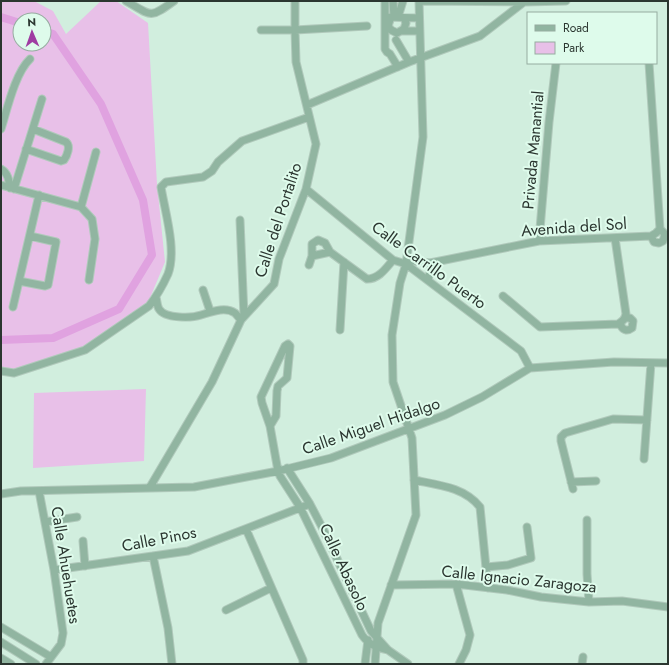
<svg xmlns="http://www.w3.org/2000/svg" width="669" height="665" viewBox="0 0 669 665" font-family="Jost,sans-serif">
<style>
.green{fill:#e8c0e8;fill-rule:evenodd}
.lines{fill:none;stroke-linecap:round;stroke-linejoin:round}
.canal{stroke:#e0a2e0;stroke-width:8}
.minor-casing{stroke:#b0c9bb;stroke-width:9}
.minor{stroke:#91b5a1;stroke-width:7}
.labels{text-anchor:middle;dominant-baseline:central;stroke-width:4;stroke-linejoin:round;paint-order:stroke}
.street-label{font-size:16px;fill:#2b3630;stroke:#defbeb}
</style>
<rect width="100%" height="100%" fill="#d1eede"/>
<path class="green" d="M1,1H34L53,11L66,34L101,1H116L148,23L157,184L165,262L147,305L85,347L14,370L1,367ZM20,20H44V44H20Z
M146,389L144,461L33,468L34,393Z"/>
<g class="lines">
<path class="canal" d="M1,17L20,23
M1,340L53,338L119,309L152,255L143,200L101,104L53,34L44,31"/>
<defs>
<path id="minor" d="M126,1C152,16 149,19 174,1
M385,1V49L387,52L390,54L398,67
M393,1L394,17
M419,1L524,2L566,1
M387,17L419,18
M391,17L388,26L391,30L397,33L404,29L406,23L404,18
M398,17L403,1
M261,30H295L367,26
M402,31H419
M396,40L409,62
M307,105L409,62L480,36L524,2
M1,129C7,110 15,73 30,59
M26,149L61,161L64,160C67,156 71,146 66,142L33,129
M1,169C8,173 9,180 10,188
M1,185L81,207L92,219L95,239L89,280
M14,189L42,99
M306,189L393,260L406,264L513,345L521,351L530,368
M81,207L96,152
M240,220L244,316
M651,236L654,242L659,243L663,241L665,234L660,229
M539,241L549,122L556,63
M312,256V244L318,240L325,243L330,252
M407,260L430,263L539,241L651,236L656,233L660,229L649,63
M309,265L312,256L330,252L367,279C379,279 386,268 393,260
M428,280L431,269L430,263
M19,281L45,286L48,285L56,242L30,236
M203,290L210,311
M503,296L540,327L618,324C623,321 625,319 626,314L615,238
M156,297C157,301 157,306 159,309C165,319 192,318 201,315C211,312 225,306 235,313C237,315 239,318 241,320
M13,307L39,195
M621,322V326C624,331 628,331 632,328L633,321L630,318H626
M340,330L344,262
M1,371L14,373L85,350L149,306C156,297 163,285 168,274C177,250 165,212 161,187L166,182L203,177L212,171L218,162L242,141L309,117
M270,426L276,416L277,391L278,386L287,378L290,346L288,344L285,346L261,397L262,403L270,426L278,471L280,476L300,507L362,635C369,645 376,647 388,650
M644,459L651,363
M287,468L310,504L323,529L371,631L388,650L408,664
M414,480C438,485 464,487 480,507L488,588
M571,482L596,481
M150,487L212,382L241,320L274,284L279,259L306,189L316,144L296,62L295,30V1
M573,489L561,441V437L565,433L613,419L647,420
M39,491L54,570L63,633L61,644L46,664
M1,494L21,491L194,487L278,471L331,458L445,415L482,397L530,368L614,362L668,363
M587,520V574L589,602
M45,522L77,517
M246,529L303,660V664
M83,541L85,566
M153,556L168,628L172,664
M486,567L508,565L531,558L527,527
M54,570L188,551L310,504
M456,584L470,635L466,650L459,664
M391,585L456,584L507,590L541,597L589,602L622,601L668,607
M226,610L271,588
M1,627L51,657
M1,642L36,664
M1,658L11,664
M365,664L368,640
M375,664L378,623L416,515L412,438L393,382L392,335L400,283L406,264L423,137L419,1
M582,664L583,657"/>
</defs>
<use href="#minor" class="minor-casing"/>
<use href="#minor" class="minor"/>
</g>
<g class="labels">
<g class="street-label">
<text transform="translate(533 150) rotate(-85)">Privada Manantial</text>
<text transform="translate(278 220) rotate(-72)">Calle del Portalito</text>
<text transform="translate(574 227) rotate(-4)">Avenida del Sol</text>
<text transform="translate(429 265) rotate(36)">Calle Carrillo Puerto</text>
<text transform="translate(371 426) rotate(-19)">Calle Miguel Hidalgo</text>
<text transform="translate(159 539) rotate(-11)">Calle Pinos</text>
<text transform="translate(66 565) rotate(81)">Calle Ahuehuetes</text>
<text transform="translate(344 567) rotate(65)">Calle Abasolo</text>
<text transform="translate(519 579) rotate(6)">Calle Ignacio Zaragoza</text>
</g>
</g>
<rect width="669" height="665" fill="none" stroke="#2b3630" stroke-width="4"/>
<rect x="527" y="12" width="130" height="52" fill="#defbeb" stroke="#96aca0"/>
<rect x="535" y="25" width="20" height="6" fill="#91b5a1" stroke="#96aca0"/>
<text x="563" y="32" font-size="12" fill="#2b3630">Road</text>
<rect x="535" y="42" width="20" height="12" fill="#e8c0e8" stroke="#96aca0"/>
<text x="563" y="52" font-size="12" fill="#2b3630">Park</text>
<g transform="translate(32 32) rotate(358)"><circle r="19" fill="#defbeb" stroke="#96aca0"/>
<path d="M0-3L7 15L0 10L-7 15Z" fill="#9f3ca2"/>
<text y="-6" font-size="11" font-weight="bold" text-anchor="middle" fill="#2b3630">N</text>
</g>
</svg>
